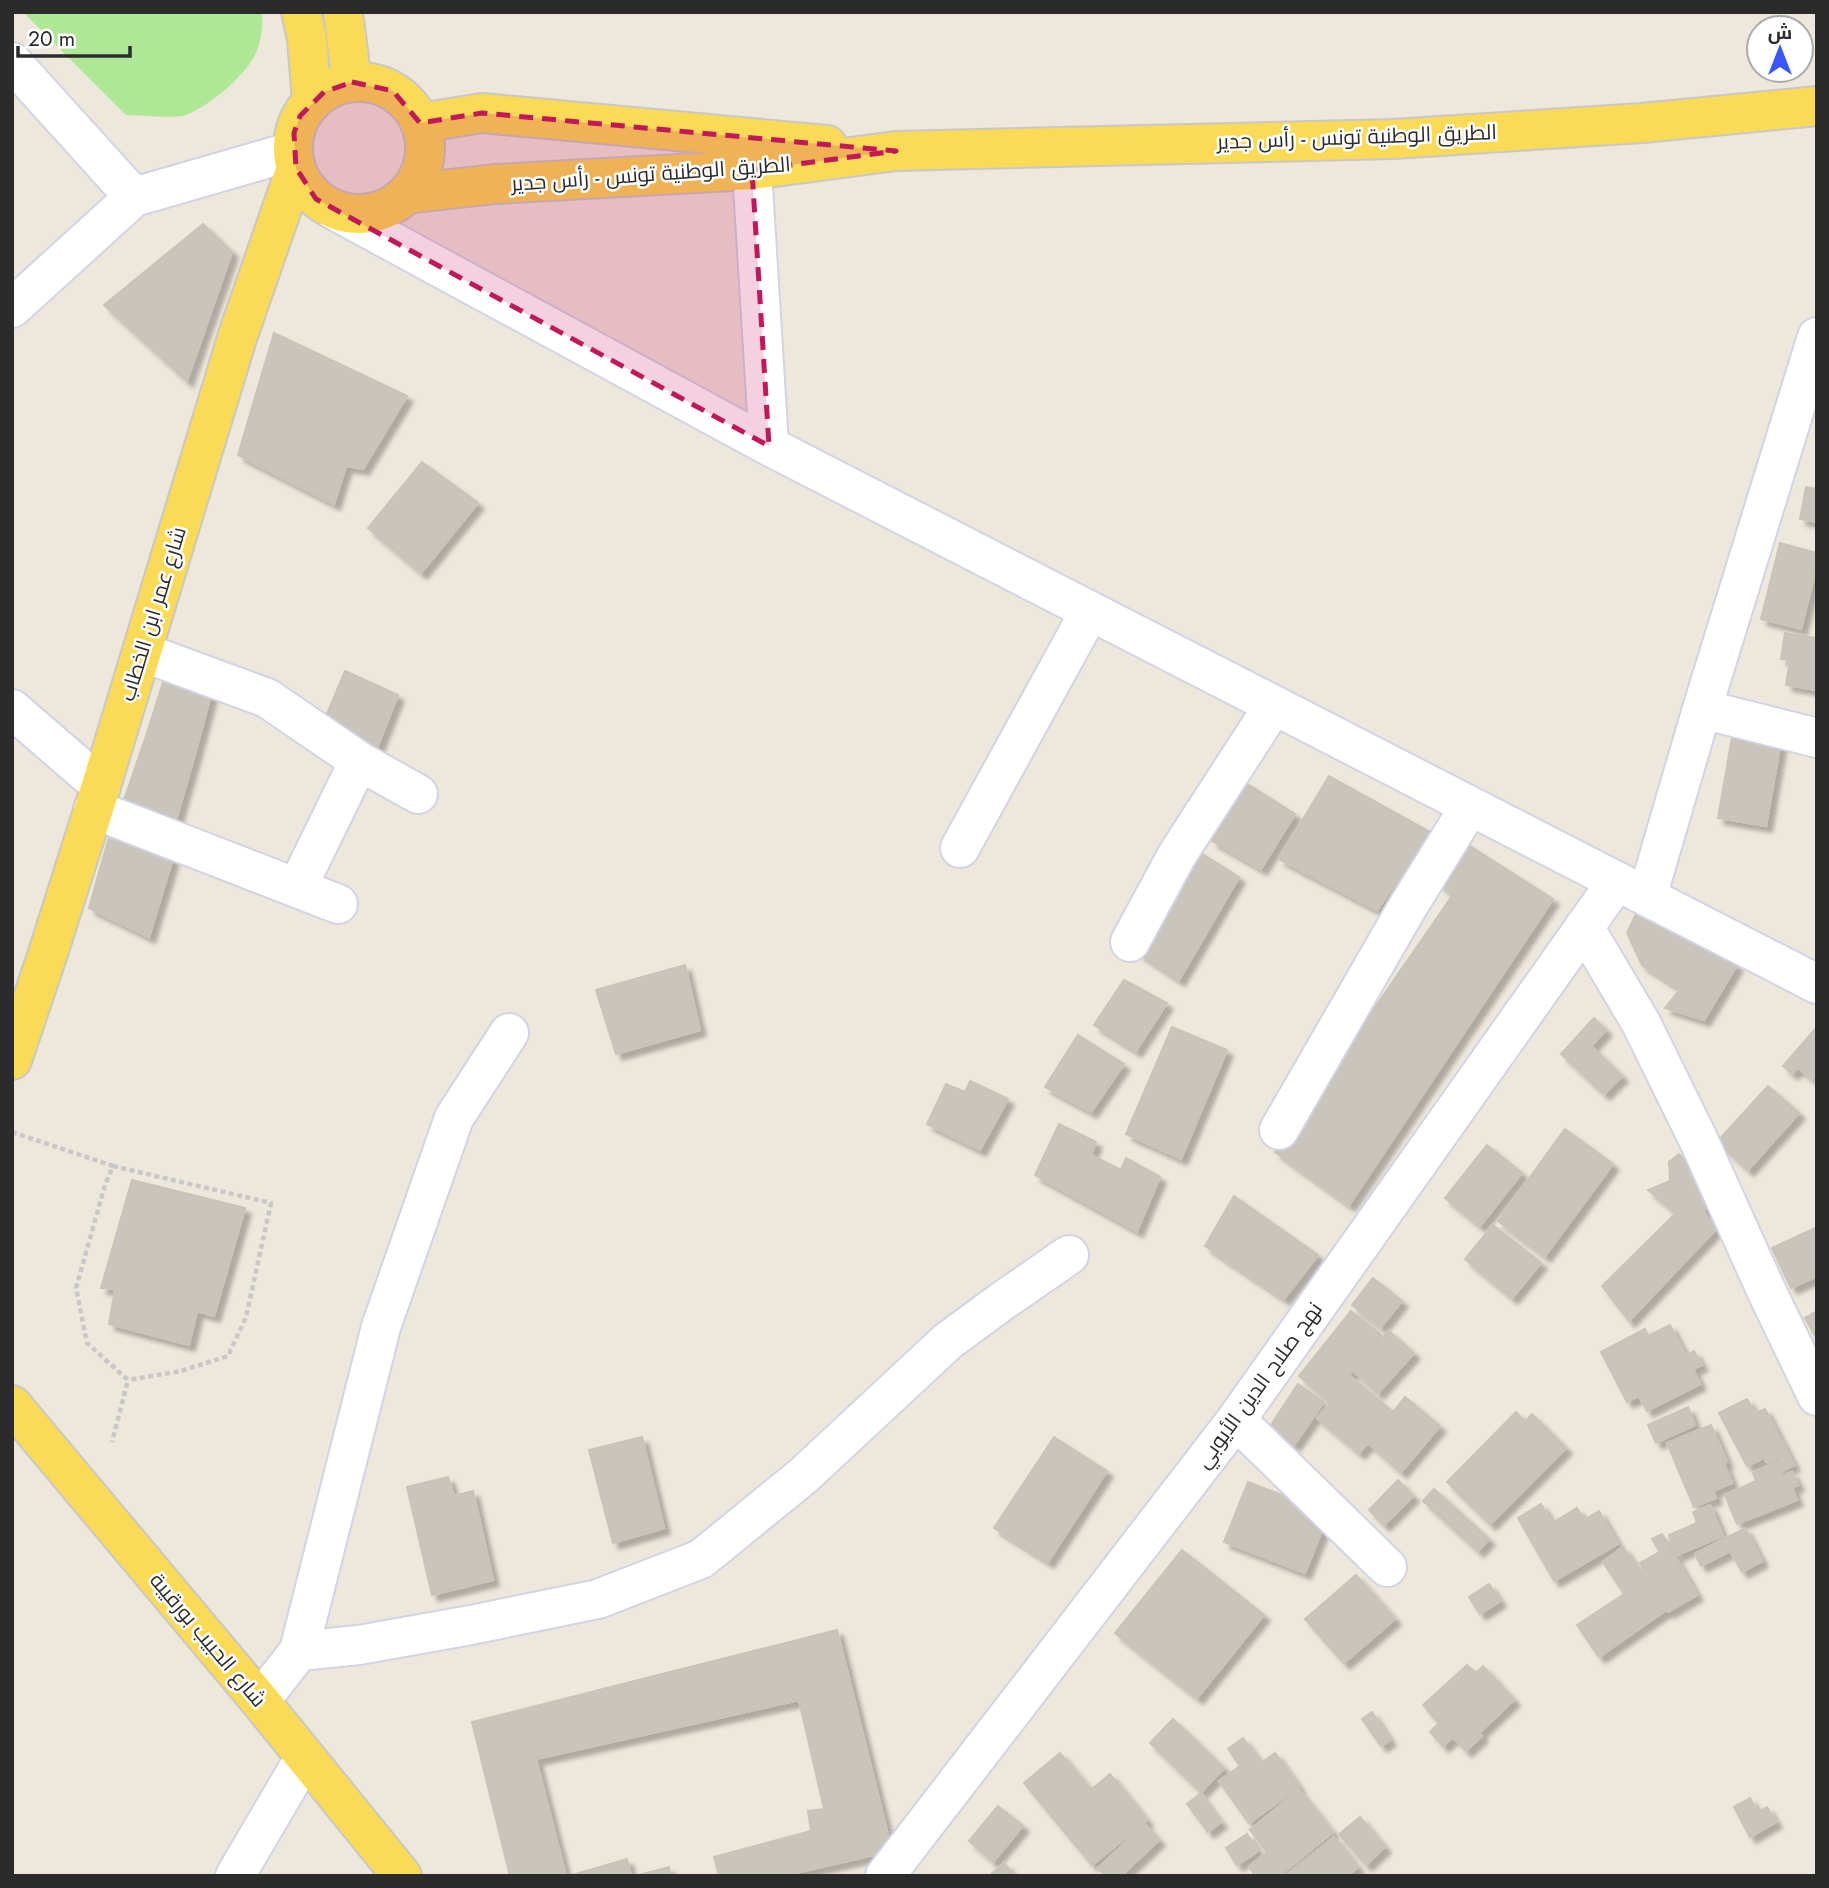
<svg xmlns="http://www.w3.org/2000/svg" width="1829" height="1888" viewBox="0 0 1829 1888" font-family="Jost,Cairo,sans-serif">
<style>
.green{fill:#aee895}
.building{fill:#c9c4bc;stroke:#cac3b6;stroke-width:2;filter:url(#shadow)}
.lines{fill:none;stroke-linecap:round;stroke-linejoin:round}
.minor-casing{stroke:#d1d4e5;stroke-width:42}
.major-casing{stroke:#c8c8c8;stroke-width:42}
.path{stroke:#c8c8c8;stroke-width:4.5;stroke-dasharray:5 3.5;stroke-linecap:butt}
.minor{stroke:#fff;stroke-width:38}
.major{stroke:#fbda55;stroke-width:38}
.marked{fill:#c2185b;fill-opacity:0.2;stroke:#c2185b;stroke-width:5;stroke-dasharray:14 9;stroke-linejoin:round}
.labels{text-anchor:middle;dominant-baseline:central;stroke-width:5;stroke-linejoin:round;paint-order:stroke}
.street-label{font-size:21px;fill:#2b2b2b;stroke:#fff}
</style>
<defs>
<filter id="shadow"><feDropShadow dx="6" dy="6" stdDeviation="2" flood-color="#0004"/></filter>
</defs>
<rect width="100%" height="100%" fill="#eee7dc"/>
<path class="green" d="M23,12H262C263,25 261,43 255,55C244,77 209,106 186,115C175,119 140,115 126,115Z"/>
<path class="building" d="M203,224L232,252L187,381L104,305Z
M274,333L407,396L363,469L346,466L334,504L238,455Z
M422,462L478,503L421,573L368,528Z
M1806,487L1817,489V522L1800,519Z
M1780,543L1817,553V565L1801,629L1761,619Z
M1785,633L1817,638V690L1786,685L1790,660L1781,659Z
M345,671L398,695L377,748L321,728Z
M165,676L212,691L195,754L147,733Z
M1733,732L1781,740L1766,826L1718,818Z
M147,733L195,754L173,831L122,806Z
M1329,776L1432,833L1377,910L1279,859Z
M1246,783L1295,814L1261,869L1212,841Z
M111,830L173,858L149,937L89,908Z
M1462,841L1553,899L1349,1205L1275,1152L1452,896L1436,881Z
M1196,850L1239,877L1179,980L1138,953Z
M1638,910L1737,965L1704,1020L1665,1008L1680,989L1642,965L1627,933Z
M685,965L700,1030L616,1054L596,990Z
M1124,980L1167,1003L1136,1051L1094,1025Z
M1594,1018L1606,1030L1591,1046L1622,1076L1604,1094L1561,1054Z
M1172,1027L1227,1050L1181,1159L1126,1134Z
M1817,1027V1083L1798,1068L1792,1074L1783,1066Z
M1078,1035L1124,1064L1091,1112L1045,1087Z
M970,1081L1008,1099L980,1150L927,1124L946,1084L965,1092Z
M1768,1086L1799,1113L1748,1170L1717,1142Z
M1059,1124L1096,1142L1091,1155L1121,1170L1126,1158L1160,1177L1137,1231L1035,1175Z
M1565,1129L1613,1164L1545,1256L1498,1221Z
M1487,1145L1522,1173L1480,1226L1445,1198Z
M1679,1154L1712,1188L1704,1212L1715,1230L1629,1321L1602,1286L1676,1213L1648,1190L1670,1181L1669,1162Z
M132,1180L245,1208L214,1316L197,1311L189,1345L109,1324L115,1289L101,1288Z
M1234,1196L1318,1255L1284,1299L1205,1246Z
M1493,1225L1541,1263L1512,1298L1465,1259Z
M1817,1227V1276L1791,1288L1772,1248Z
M1373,1278L1402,1301L1381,1327L1352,1305Z
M1351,1311L1381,1335L1329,1400L1299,1376Z
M1817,1311V1339L1805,1318Z
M1670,1325L1686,1356L1694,1351L1702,1365L1693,1369L1700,1384L1647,1411L1639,1396L1627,1402L1601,1352L1645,1329L1648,1336Z
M1389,1331L1414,1353L1378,1393L1353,1371Z
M1351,1377L1393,1412L1405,1397L1440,1426L1401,1472L1368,1443L1359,1453L1317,1418Z
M1298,1384L1324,1402L1294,1445L1269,1428Z
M1747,1399L1755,1413L1765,1409L1794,1465L1784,1470L1778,1458L1767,1463L1764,1458L1747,1466L1719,1413Z
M1688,1407L1695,1425L1656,1443L1648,1425Z
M1516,1412L1525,1422L1532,1414L1566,1448L1490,1524L1447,1482Z
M1711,1425L1727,1462L1724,1463L1732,1483L1713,1491L1716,1498L1694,1507L1667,1443Z
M642,1437L664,1528L613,1543L589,1450Z
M1054,1437L1107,1471L1048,1562L994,1528Z
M1777,1462L1783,1476L1792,1472L1798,1485L1792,1488L1797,1500L1737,1524L1725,1495L1756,1481L1753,1473Z
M448,1477L454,1496L473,1491L493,1580L432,1595L407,1487Z
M1398,1480L1413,1496L1384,1525L1369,1510Z
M1248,1482L1329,1513L1305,1573L1224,1542Z
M1434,1489L1489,1539L1478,1551L1423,1501Z
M1541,1504L1552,1523L1577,1508L1584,1520L1599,1511L1618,1544L1554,1581L1518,1518Z
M1710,1505L1723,1536L1677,1555L1669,1535L1697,1523L1693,1512Z
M1745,1528L1762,1561L1742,1572L1730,1551L1701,1566L1695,1554Z
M1662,1534L1697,1595L1668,1612L1640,1563L1660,1552L1652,1539Z
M1623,1547L1666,1610L1599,1657L1577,1625L1624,1594L1603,1562Z
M1182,1550L1264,1615L1197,1698L1115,1633Z
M1356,1575L1395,1619L1344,1663L1305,1619Z
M1489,1584L1500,1601L1480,1614L1469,1597Z
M837,1630L892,1851L782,1876H719L714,1857L811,1831L808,1811L824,1809L799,1700L536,1759L566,1876H510L472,1722Z
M1467,1665L1476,1673L1483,1666L1514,1700L1479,1733L1482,1736L1466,1751L1453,1737L1443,1746L1430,1732L1439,1723L1423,1705Z
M1372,1712L1390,1740L1381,1746L1362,1719Z
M1173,1719L1224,1768L1201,1792L1150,1743Z
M1243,1738L1261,1763L1275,1753L1299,1787L1249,1823L1219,1781L1240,1766L1228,1749Z
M1060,1753L1091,1790L1110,1774L1147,1820L1092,1865L1024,1783Z
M1299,1790L1333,1832L1279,1876H1256L1249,1867L1267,1852L1250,1830Z
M1200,1794L1221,1822L1208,1832L1187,1804Z
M1750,1798L1758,1812L1767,1807L1776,1822L1750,1837L1734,1807Z
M998,1806L1023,1826L993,1862L969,1841Z
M1360,1817L1385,1847L1366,1865L1339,1834Z
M1145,1824L1159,1840L1121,1876H1106L1098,1868Z
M1247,1834L1258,1851L1237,1865L1226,1848Z
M1334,1837L1358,1867L1347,1876H1285Z
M627,1859L631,1876H569Z
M1004,1863L1015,1876H989Z
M669,1867L670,1876H635Z"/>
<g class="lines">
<defs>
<path id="minor" d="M12,62L134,197
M752,170L769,446
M332,209L769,446L1817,984
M12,308L134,197L293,151
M142,652L267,698L359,761L418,794
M12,709L101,786
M1702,709L1817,738
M93,809L338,904
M960,848L1090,611
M297,888L359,761
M1647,897L1702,709L1817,337
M1584,927L1641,1023L1699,1141L1766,1290L1817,1396
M1130,942L1177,855L1274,705
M1279,1130L1407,908L1470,806
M1236,1420L1387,1567
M299,1651L381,1327L454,1118L509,1033
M260,1701L299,1651L359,1645L471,1625L598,1599L701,1559L803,1476L948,1341L1001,1302L1069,1255
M235,1876L305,1757
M885,1876L1236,1420L1617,881"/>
<path id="major" d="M301,12L307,39L312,102
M343,12L352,82
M293 148a66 66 0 1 1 132 0a66 66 0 1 1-132 0Z
M420,123L482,113L827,145
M406,194L495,184L752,170L896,151L1393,139L1642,123L1817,106
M12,1060L48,953L101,786L237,338L296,168
M12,1405L260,1701L402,1876"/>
</defs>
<use href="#minor" class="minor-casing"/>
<use href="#major" class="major-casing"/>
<path class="path" d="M12,1132L113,1166L105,1185L76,1288L87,1343L128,1380L112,1442
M113,1166L271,1203L246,1317L228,1356L181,1371L128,1380"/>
<use href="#minor" class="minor"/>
<use href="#major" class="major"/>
</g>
<path class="marked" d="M352,82L393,91L420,123L482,113L896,151L752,170L769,446L316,199L296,168L294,133L300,116L324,92Z"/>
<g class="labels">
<g class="street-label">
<text transform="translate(1357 137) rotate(-2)">الطريق الوطنية تونس - رأس جدير</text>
<text transform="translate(651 174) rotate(-4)">الطريق الوطنية تونس - رأس جدير</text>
<text transform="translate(153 614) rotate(-73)">شارع عمر ابن الخطاب</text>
<text transform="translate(1259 1385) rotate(-54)">نهج صلاح الدين الأيوبي</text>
<text transform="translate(208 1640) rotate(50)">شارع الحبيب بورقيبة</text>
</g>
</g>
<rect width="1829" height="1888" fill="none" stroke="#2b2b2b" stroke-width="28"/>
<g transform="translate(1780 49)"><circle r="33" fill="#ffffff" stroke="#aaaaaa" stroke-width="2"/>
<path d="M0-5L12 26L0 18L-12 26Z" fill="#3856ff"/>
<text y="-10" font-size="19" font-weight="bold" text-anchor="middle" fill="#2b2b2b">ش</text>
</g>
<path d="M18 46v10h112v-10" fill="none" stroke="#2b2b2b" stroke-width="3.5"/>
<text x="28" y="46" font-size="21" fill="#2b2b2b" stroke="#ffffff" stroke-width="5" paint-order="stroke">20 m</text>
</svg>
